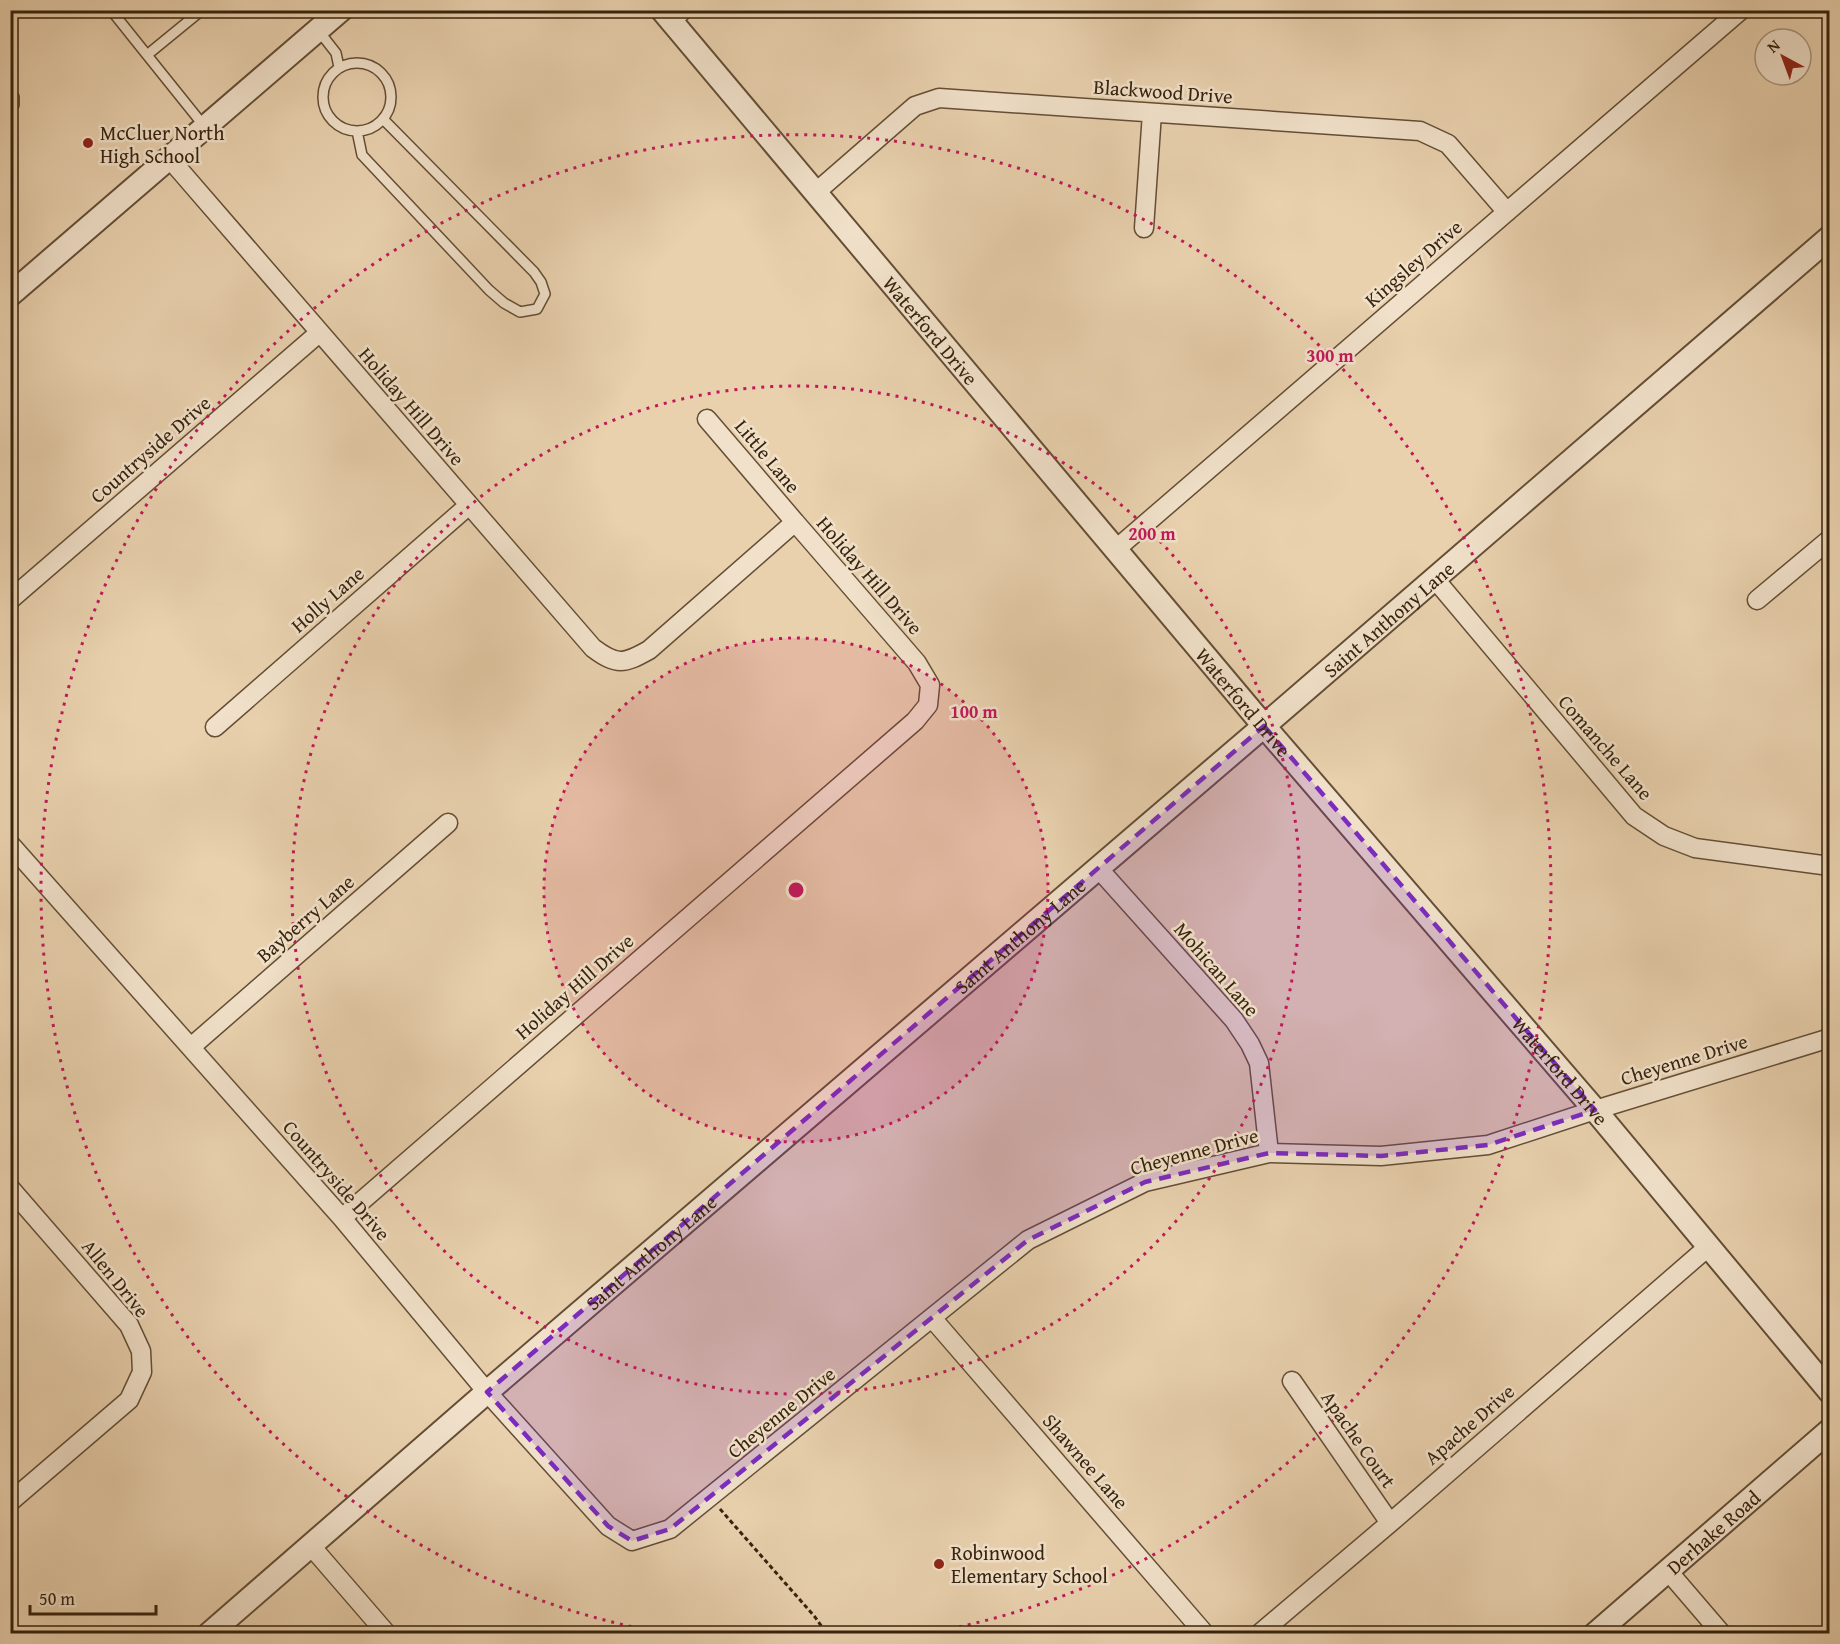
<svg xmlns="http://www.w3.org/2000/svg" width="1840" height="1644" viewBox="0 0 1840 1644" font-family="'Gentium Book Plus',serif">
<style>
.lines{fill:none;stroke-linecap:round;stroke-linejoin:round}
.service-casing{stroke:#644e35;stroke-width:12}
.minor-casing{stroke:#644e35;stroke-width:21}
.tertiary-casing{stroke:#644e35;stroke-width:26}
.path{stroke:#37230d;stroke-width:3;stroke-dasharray:4.5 3;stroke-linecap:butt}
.service{stroke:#f1e1ca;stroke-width:9}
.minor{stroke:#f1e1ca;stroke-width:18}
.tertiary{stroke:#f1e1ca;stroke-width:22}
.marked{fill:#7b2cbf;fill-opacity:0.2;stroke:#7b2cbf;stroke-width:4.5;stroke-dasharray:12 8;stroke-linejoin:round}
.ring{fill:none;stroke:#c2185b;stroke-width:3;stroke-dasharray:3 6}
.poi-dot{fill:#8f2418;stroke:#f1e1ca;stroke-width:2}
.labels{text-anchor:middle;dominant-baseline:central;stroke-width:5;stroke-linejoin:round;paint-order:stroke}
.street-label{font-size:20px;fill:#37230d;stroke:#f1e1ca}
.poi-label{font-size:20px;fill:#37230d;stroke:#f1e1ca;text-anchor:start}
.centre{fill:#c2185b;stroke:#f1e1ca;stroke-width:3}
.ring-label{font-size:18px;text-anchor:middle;font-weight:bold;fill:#c2185b;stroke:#f1e1ca;stroke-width:5;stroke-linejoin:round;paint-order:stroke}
</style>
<rect width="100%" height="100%" fill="#e9d1ae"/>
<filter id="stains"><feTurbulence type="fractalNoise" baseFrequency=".00333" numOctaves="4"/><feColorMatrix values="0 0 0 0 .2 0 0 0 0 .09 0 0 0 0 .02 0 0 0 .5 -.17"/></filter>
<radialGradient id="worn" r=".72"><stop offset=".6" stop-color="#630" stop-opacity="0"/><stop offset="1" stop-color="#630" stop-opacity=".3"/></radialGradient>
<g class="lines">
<defs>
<path id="service" d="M111,10L147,55L202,10
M318,30L336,53L339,67
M147,55L204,126
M323 97a34 34 0 1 1 68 0a34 34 0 1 1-68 0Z
M10,92L14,97V105L10,109
M357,131L362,155L489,290L504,303L520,312L537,309L545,294L541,282L534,272L383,119"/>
<path id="minor" d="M671,21L683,10
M170,159L593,648C617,666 624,664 649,650L795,522L917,663L930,685L928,705L915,721L342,1218
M815,193L915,106L939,98L1420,131L1448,144L1507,212
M1144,228L1152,113
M707,419L795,522
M1115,550L1741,10
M1434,578L1634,816L1664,836L1695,848L1830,866
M10,600L319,333
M1757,600L1830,539
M215,727L468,506
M10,844L342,1218L487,1392L608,1526L632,1541L670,1529L1028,1240L1145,1182L1269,1153L1381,1156L1488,1145L1595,1110L1830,1038
M1098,868L1234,1020L1250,1044L1259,1063L1269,1153
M191,1047L448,823
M10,1188L129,1325L141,1351L142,1372L129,1400L10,1502
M932,1318L1205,1634
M1292,1381L1390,1523
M311,1546L387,1634
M1668,1571L1722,1634
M1259,1634L1390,1523L1708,1247"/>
<g id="tertiary">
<path id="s1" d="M662,10L1264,726L1595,1110L1830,1392"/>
<path d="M10,295L341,10"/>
<path id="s2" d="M209,1634L487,1392L1264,726L1830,237"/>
<path id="s3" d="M1595,1634L1830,1430"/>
</g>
</defs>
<use href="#service" class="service-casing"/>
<use href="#minor" class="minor-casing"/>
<use href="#tertiary" class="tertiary-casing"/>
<path class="path" d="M720,1509L815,1617L827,1634"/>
<use href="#service" class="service"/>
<use href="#minor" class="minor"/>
<use href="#tertiary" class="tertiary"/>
</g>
<path class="marked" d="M1264,726L1595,1110L1488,1145L1381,1156L1269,1153L1145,1182L1028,1240L670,1529L632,1541L608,1526L487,1392Z"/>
<circle cx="796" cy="890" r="252" fill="#c2185b" fill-opacity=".12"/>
<g class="ring">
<circle cx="796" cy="890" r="252"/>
<circle cx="796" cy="890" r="504"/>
<path d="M658 1632A755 755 0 1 1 934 1632"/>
</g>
<g class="poi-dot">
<circle cx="88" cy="143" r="6"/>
<circle cx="939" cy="1564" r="6"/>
</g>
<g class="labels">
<g class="street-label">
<text transform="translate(1163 91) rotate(4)">Blackwood Drive</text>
<text transform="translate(1413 263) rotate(-41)">Kingsley Drive</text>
<text stroke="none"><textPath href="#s1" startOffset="418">Waterford Drive</textPath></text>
<text transform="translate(412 406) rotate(49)">Holiday Hill Drive</text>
<text transform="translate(150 449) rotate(-41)">Countryside Drive</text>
<text transform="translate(768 456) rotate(50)">Little Lane</text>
<text transform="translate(870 575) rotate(49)">Holiday Hill Drive</text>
<text transform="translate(327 599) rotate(-41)">Holly Lane</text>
<text stroke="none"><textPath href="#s2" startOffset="1556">Saint Anthony Lane</textPath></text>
<text stroke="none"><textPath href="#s1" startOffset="904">Waterford Drive</textPath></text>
<text transform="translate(1606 747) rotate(49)">Comanche Lane</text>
<text transform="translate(305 918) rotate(-41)">Bayberry Lane</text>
<text stroke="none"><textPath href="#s2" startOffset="1070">Saint Anthony Lane</textPath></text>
<text transform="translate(1217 969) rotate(49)">Mohican Lane</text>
<text transform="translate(574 986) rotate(-41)">Holiday Hill Drive</text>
<text transform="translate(1684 1059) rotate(-17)">Cheyenne Drive</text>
<text stroke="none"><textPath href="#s1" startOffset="1390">Waterford Drive</textPath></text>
<text transform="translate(1194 1151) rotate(-15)">Cheyenne Drive</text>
<text transform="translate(337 1180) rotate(49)">Countryside Drive</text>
<text stroke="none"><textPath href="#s2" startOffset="584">Saint Anthony Lane</textPath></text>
<text transform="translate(116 1278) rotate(51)">Allen Drive</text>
<text transform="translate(781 1412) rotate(-39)">Cheyenne Drive</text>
<text transform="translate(1469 1424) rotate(-41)">Apache Drive</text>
<text transform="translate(1359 1439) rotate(55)">Apache Court</text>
<text transform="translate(1086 1461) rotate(49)">Shawnee Lane</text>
<text stroke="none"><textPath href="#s3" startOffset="156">Derhake Road</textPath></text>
</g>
<g class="poi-label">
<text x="100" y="132">McCluer North<tspan x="100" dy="23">High School</tspan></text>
<text x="951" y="1552">Robinwood<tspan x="951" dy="23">Elementary School</tspan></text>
</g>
</g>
<circle cx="796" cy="890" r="9" class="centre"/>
<g class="ring-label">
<text x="1330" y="362">300 m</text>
<text x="1152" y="540">200 m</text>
<text x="974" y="718">100 m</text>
</g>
<rect width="1840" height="1644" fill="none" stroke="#e9d1ae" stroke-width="36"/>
<rect x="12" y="12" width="1816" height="1620" fill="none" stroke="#37230d" stroke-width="3"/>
<rect x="18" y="18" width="1804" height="1608" fill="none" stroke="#37230d" stroke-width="1.5"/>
<g transform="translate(1783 57) rotate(319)"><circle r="28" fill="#f1e1ca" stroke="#a7957e" stroke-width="1.5"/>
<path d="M0-4.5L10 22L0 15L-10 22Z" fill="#8f2418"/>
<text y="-9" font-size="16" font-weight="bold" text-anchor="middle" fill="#37230d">N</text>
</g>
<path d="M30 1605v9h126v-9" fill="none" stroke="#37230d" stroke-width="3"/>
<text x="39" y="1605" font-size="18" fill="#37230d" stroke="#f1e1ca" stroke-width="4.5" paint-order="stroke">50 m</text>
<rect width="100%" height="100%" filter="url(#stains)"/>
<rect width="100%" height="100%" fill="url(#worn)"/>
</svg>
